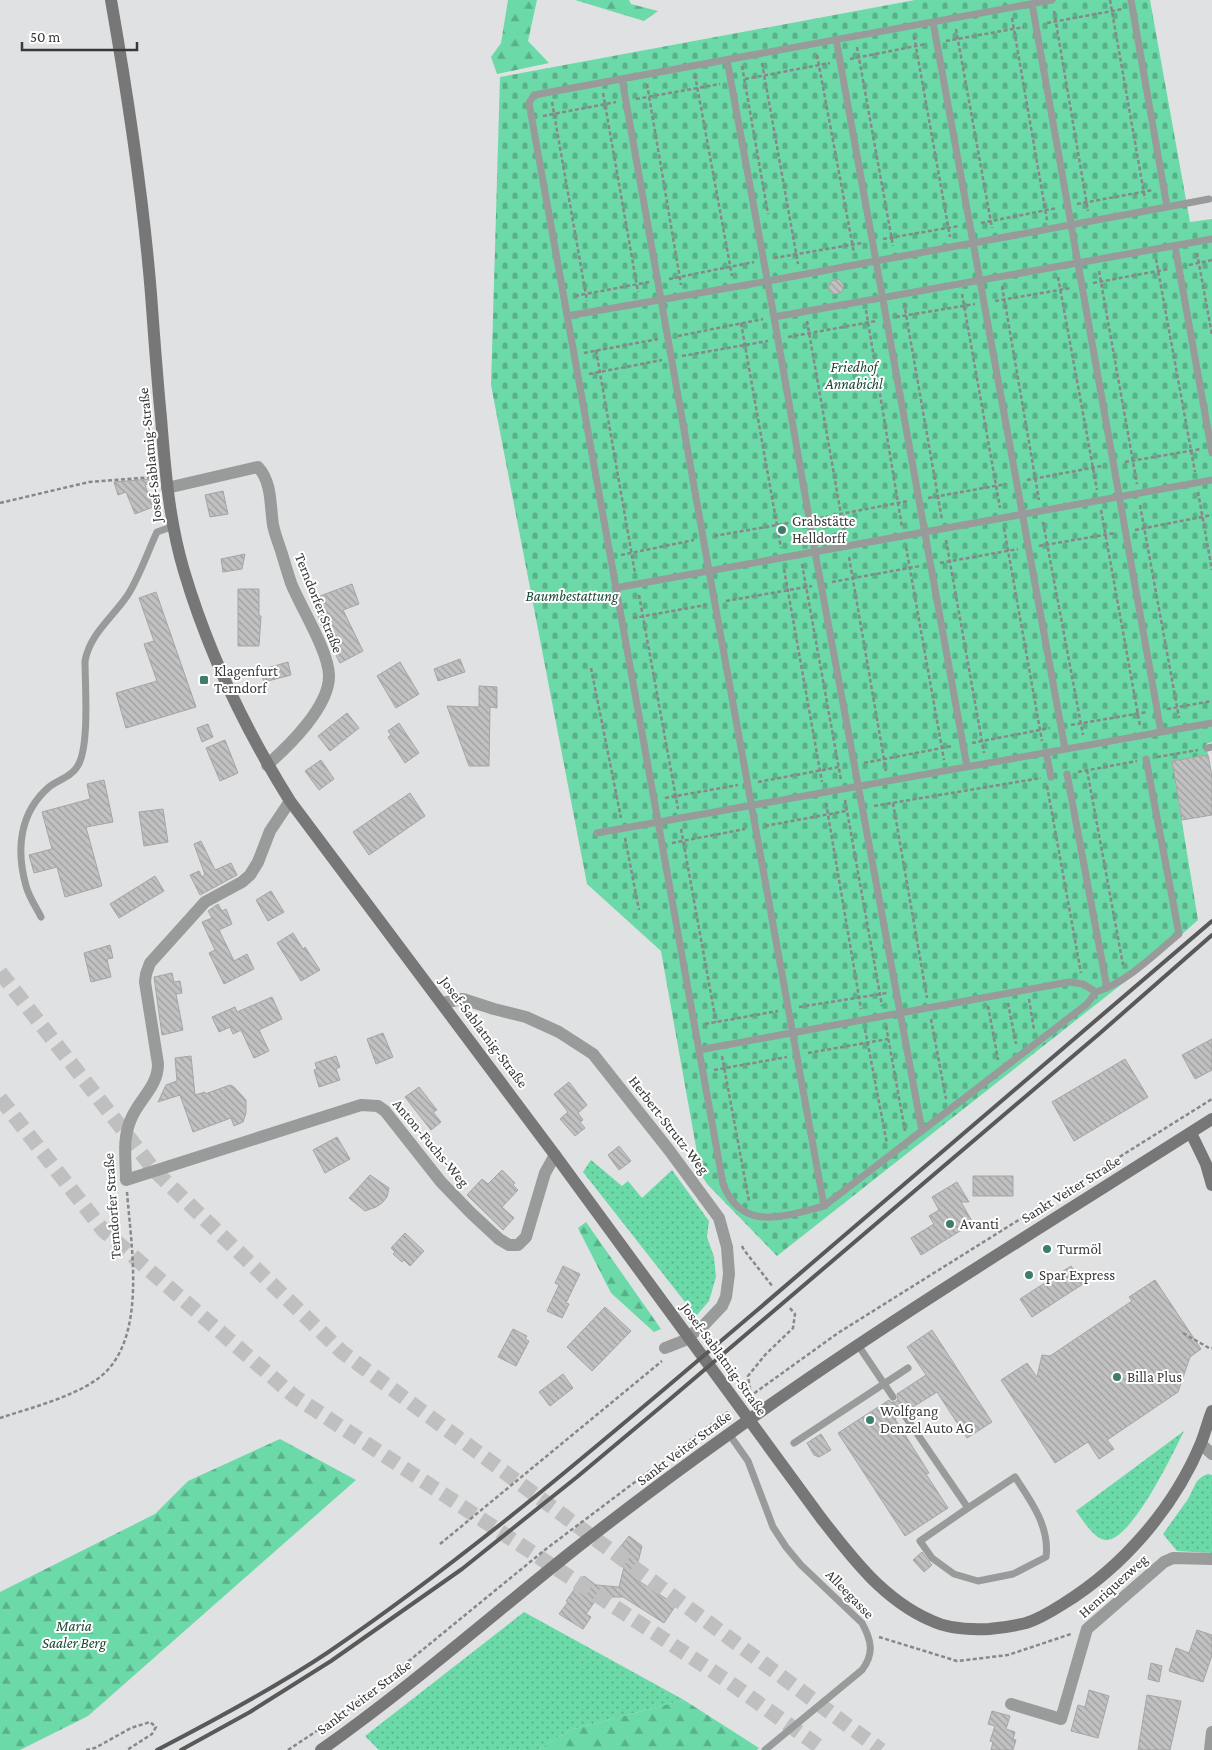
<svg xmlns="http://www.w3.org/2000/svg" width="1212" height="1750" viewBox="0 0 1212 1750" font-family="'Crimson Pro',serif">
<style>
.grass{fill:url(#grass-dots)}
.forest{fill:url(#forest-firs)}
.cemetery{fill:url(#cemetery-stones)}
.building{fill:url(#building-back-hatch);stroke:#a6a5a6}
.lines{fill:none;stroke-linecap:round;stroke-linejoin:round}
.highway-tunnel{stroke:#bfbfc0;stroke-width:15;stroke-dasharray:15 8;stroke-linecap:butt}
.path{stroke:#878889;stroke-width:2.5;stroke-dasharray:4 2.5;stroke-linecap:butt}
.lane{stroke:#999a9a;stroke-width:7}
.street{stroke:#999a9a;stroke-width:12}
.secondary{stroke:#777778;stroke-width:12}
.rail{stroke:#59595a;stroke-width:4}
.poi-dot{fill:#3e7d6c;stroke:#fff;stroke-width:2}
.labels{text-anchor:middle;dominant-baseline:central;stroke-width:4;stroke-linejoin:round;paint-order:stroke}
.park-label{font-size:15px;font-style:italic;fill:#1a4935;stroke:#fff}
.street-label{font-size:15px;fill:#39393a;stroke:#fff}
.poi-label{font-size:15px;fill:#39393a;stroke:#fff;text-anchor:start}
</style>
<defs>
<pattern id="grass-dots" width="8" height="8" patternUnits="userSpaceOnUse" patternTransform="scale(1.25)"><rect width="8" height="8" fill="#6bd9a8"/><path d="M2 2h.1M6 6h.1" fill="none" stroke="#59b18a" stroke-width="1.8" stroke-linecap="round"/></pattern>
<pattern id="forest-firs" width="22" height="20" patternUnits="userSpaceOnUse" patternTransform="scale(1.25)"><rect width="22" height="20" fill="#6bd9a8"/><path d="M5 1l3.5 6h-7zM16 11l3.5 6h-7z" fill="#59b18a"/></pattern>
<pattern id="cemetery-stones" width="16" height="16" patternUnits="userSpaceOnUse" patternTransform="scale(1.25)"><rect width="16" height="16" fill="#6bd9a8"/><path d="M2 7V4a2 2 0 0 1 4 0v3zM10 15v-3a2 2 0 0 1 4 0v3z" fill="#59b18a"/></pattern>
<pattern id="building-back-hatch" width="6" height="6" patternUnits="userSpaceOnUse" patternTransform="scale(1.25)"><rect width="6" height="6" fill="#c2c1c2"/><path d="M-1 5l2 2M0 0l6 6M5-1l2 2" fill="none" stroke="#9f9e9f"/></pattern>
</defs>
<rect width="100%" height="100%" fill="#e0e1e2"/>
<path class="grass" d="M591,1160L622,1186L628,1181L642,1198L672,1170L709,1221L707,1237L714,1257L716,1277L709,1301L696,1316L583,1172Z
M1184,1431C1174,1451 1131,1543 1105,1540C1093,1538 1083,1520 1076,1511Z
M1208,1474L1212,1475V1553L1177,1551L1163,1534L1188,1499L1197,1481L1203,1476Z
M524,1612L684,1700L570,1730L538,1750H379L365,1736Z"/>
<path class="forest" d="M508,0H537L528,41L549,63L497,74L491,57L501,43Z
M575,0H629L631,4L658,11L644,21Z
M586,1222L661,1329L654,1332L611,1293L578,1228Z
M280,1439L356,1480L88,1716L20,1750H0V1592L155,1514L188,1481Z
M684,1700L759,1748L757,1750H538L570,1730Z"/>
<path class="cemetery" d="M915,0H1150L1190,222L1212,219V742L1206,744L1208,755L1172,761L1198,920L1160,954L777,1256L708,1185L701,1175L661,951L587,884L491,385L500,77Z"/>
<path class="building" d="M839,279L844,286L841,293L834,294L828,289L831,281Z
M151,479L152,483L145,485L153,507L135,514L126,492L118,495L114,482Z
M223,491L228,514L210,517L205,495Z
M245,554L242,569L223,572L221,559Z
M352,584L359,604L343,610L363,651L340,663L333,649L341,646H331L322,627L312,599Z
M238,589H259V616H261L259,646H238Z
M156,592L196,707L126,728L116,693L157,681L144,644L154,641L139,598Z
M460,659L465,672L438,681L434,669Z
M288,662L291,675L264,682L260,670Z
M400,662L419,694L396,708L377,676Z
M479,686L497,687V708L490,707L489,766H469L447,706L479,707Z
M347,713L359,728L330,751L318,736Z
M399,723L419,753L405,763L388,737L391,735L388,731Z
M208,724L213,737L202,742L197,728Z
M225,740L238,773L220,781L206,748Z
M1208,755L1212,776V815L1182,820L1172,761Z
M321,760L334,779L319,790L305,771Z
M104,780L113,822L86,827L102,886L65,897L57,867L34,873L29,855L52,849L42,812L90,799L87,784Z
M410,793L425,816L369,855L353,832Z
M163,809L168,842L144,846L139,812Z
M201,841L215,870L231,863L237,875L200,895L190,875L199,871L202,877L205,875L194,844Z
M155,876L164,891L119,918L110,904Z
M271,891L284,912L268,921L256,900Z
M218,904L222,911L226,909L232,924L219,930L234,961L247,954L254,969L224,984L209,953L215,950L202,922L212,918L208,911Z
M293,933L303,949L305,947L320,970L301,981L277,943Z
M110,945L113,958L107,959L111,977L91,982L84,953Z
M172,973L174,982L180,981L182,993L176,994L183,1030L162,1035L154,977Z
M272,997L282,1019L259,1030L269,1051L254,1058L241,1030L233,1034L230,1027L219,1032L212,1017L235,1007L237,1012Z
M383,1033L393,1057L376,1064L367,1039Z
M1212,1039V1070L1195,1079L1182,1055Z
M191,1056L195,1095L205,1092V1094L230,1085L234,1087L246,1100V1113L243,1122L234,1126L231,1118L193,1132L180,1095L158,1102L166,1085L177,1081L175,1058Z
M336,1056L340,1067L336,1069L340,1080L319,1087L314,1070L317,1069L315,1063Z
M1125,1059L1148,1097L1074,1141L1052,1102Z
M569,1082L587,1105L578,1113L583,1120L580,1122L585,1128L575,1136L560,1119L568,1112L554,1094Z
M419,1087L437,1110L433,1112L441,1122L431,1130L405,1097Z
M337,1137L350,1159L325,1173L313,1150Z
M619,1146L631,1161L619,1170L608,1155Z
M502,1170L515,1183L513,1185L518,1190L502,1207L514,1218L503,1230L467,1195L482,1179L488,1184Z
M370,1175L389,1188L387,1197L382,1203L376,1207L365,1211L349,1198Z
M973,1176H1013V1196H973Z
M957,1182L969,1202H961L973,1223L921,1255L911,1238L934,1224L929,1216L939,1210L932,1197Z
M405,1233L424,1251L410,1266L404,1260L402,1262L393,1254L395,1252L391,1248Z
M563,1266L580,1274L566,1303L569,1304L562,1318L547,1311L559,1285L555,1283Z
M1071,1266L1083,1284L1032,1317L1020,1299Z
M1155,1280L1201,1349L1190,1357L1178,1392L1107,1440L1114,1449L1099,1459L1088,1442L1055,1463L1001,1380L1027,1363L1037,1377L1042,1355L1050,1356L1132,1301L1129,1297Z
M605,1307L631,1331L592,1371L567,1347Z
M513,1329L527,1336L525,1339L529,1341L516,1366L498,1357Z
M932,1330L992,1422L967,1438L937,1392L908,1410L903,1408L898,1410L899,1416L895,1419L929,1473L926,1474L948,1508L905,1536L838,1433L889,1400L891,1402H896L898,1399L897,1394L926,1375L907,1347Z
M563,1374L573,1388L550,1406L539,1392Z
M821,1434L831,1450L819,1457L814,1455L807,1443Z
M629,1536L642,1546L634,1578L676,1605L664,1623L623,1597H598L586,1614L591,1617L583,1629L559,1614L568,1602L566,1601L584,1576L596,1585L619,1587L624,1567L612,1557Z
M922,1552L932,1565L924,1572L913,1560Z
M1197,1630L1212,1635V1655L1203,1682L1169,1671L1176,1648L1189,1653Z
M1151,1663L1162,1666L1159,1682L1148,1679Z
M1089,1690L1109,1696L1098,1738L1071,1731L1078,1705L1085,1707Z
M1147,1695L1181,1701L1170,1750H1138Z
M992,1711L1010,1716L1006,1729L1015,1732L1013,1739L1016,1740L1013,1750H991L993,1742L990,1741L995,1726L988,1724Z"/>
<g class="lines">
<path class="highway-tunnel" d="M0,972L155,1171L342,1352L881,1750
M0,1098L103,1230L294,1396L729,1682L824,1750"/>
<path class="path" d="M1110,0L1145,199
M1054,11L1088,211
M1012,18L1047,220
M1047,23L1123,9
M956,29L992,228
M914,36L950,237
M946,41L1024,27
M857,47L893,246
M817,55L854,253
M850,59L926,44
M762,63L798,264
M742,66L768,214
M695,75L732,276
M745,79L830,63
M647,84L681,285
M603,93L638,292
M636,99L720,84
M552,102L587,301
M543,116L616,102
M1077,204L1153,190
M981,223L1057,208
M883,239L959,226
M1197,253L1212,335
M774,258L862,243
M1156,259L1195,472
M1189,265L1212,260
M1099,271L1137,484
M1058,277L1097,490
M669,279L754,262
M1093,283L1169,269
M1002,286L1039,500
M962,294L1000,508
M575,296L649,282
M995,301L1071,288
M904,303L942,520
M866,310L902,527
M896,317L975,304
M807,321L845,537
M741,323L781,548
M678,336L763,319
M788,337L876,321
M596,350L635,573
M584,353L658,339
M682,356L768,341
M589,374L662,360
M1125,462L1201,449
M1027,480L1102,466
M1198,492L1212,570
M928,498L1006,484
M0,503L89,482L154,477
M1140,505L1179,718
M1101,510L1140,726
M820,518L908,501
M1043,522L1083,735
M1004,528L1042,741
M1135,530L1212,515
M714,536L800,521
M946,540L984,753
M1039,546L1115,533
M906,547L944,760
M621,555L694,540
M849,557L886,771
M940,563L1018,549
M802,564L841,780
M784,569L822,782
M832,582L920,566
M639,595L678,809
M726,601L812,586
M633,618L706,605
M591,668L621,818
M1167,709L1212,701
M1071,725L1147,712
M972,743L1050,728
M1157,757L1198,750
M864,763L952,746
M1087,770L1123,965
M1078,772L1137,761
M758,782L839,767
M1047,786L1081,973
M665,798L738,785
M845,800L882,1006
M826,803L861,1009
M893,803L927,998
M874,806L1041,778
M765,826L846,811
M681,829L716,1022
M625,838L639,910
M672,843L745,829
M1029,999L1034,1030
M1008,1003L1016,1044
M988,1006L998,1060
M799,1007L887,993
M931,1019L946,1099
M705,1024L778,1011
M886,1026L905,1131
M865,1029L887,1144
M808,1053L888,1039
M722,1056L749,1201
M714,1070L787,1057
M742,1246L744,1250L773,1287
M1183,1333L1209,1348H1212
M751,1396L748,1376L765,1355L793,1328L795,1314L789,1307
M749,1397L838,1333L1212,1099
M0,1418C30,1408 70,1398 96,1380C149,1344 131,1247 127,1192
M440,1544L662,1361
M879,1637L957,1661L1008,1655L1071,1634
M86,1750L95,1748L131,1728L150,1722L156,1727L152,1734L127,1750
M288,1750L350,1709L546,1549L728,1412"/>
<path class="lane" d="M1052,0L534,95L529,103L723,1184C742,1233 785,1216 824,1206L1087,1004L1096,992
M1032,4L1161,732
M933,22L1065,749
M836,39L967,767
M727,60L774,317L815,552L922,1131
M622,79L709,571L824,1206
M1167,207L1209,199
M1175,246L1212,453
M567,316L768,281L1167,207L1131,0
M774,317L1212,239
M615,588L1212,480
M1207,748L1212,747
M1046,752L1051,777
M1067,774L1107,988
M597,833L1212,723
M41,917C36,907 29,897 26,886C16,850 19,813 49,787C58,780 71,777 77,767C90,749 85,685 85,661C90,634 112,618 127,596C138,580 148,551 157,532L174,526
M699,1050L1069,982L1083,984L1096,992C1128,982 1153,955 1179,934L1146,759
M858,1345L893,1397
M903,1413L968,1508L920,1541L932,1558L954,1574L978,1581L1013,1574L1046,1557C1050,1527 1031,1501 1015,1477L968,1508
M729,1434L748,1461L773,1527L786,1547L801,1565L862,1623C872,1641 874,1654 862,1670L765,1750
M794,1443L908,1368"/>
<path class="street" d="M167,488L258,467C272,482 270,505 273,525C275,535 279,544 282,554C285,564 288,574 291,583C301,608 328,650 329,675C330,706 289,746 267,765
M290,801L270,831L258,862L250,875L242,882L205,902L150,963L146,974L145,982L158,1064C158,1087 139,1099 131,1119C122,1139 126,1159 126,1180L361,1105L378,1106L385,1111L441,1182L471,1213L499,1239L509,1245H518L526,1237L545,1173L555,1155
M442,1003L463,999L494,1009L526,1017L559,1032L593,1054L669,1150L719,1218L727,1247L729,1274L726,1297L722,1306L705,1324L683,1341L665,1348
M1201,1444L1212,1454
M1011,1704L1061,1719L1087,1629L1164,1562L1173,1558L1212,1559
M1210,1750L1212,1732"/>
<path class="secondary" d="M111,0C128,97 143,195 151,294C154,335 157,377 161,418C165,469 169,521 184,571C208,652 245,729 290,801L555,1155L821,1518C852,1558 883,1599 930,1620C948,1629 969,1630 989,1629C1001,1628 1014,1626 1026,1623C1039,1619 1052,1611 1063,1604C1123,1567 1174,1508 1201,1443C1205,1433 1208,1421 1212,1411
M1191,1133L1206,1164L1212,1185
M321,1750C409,1688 491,1616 575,1549C625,1510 677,1471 729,1434C885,1322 1050,1222 1212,1119"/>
<path class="rail" d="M157,1750C215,1720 273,1689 327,1653C478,1550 616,1430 755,1312C907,1181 1061,1052 1212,921
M181,1750L250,1712L331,1661L462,1569L577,1477L669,1400L1099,1034L1212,935"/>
</g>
<g class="poi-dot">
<circle cx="782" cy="530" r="5"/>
<rect x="199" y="675" width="10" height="10" rx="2.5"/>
<circle cx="950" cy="1224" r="5"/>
<circle cx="1047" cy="1249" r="5"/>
<circle cx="1029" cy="1275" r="5"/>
<circle cx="1117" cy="1377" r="5"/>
<circle cx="870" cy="1420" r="5"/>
</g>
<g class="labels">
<g class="park-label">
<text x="854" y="367">Friedhof<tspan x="854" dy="17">Annabichl</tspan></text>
<text x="572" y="596">Baumbestattung</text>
<text x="74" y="1626">Maria<tspan x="74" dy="17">Saaler Berg</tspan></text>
</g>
<g class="street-label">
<text transform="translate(150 455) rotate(-96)">Josef-Sablatnig-Straße</text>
<text transform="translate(319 603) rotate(68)">Terndorfer Straße</text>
<text transform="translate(484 1032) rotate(53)">Josef-Sablatnig-Straße</text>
<text transform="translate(669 1125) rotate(52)">Herbert-Strutz-Weg</text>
<text transform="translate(431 1143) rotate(50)">Anton-Fuchs-Weg</text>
<text transform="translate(1071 1189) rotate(-32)">Sankt Veiter Straße</text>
<text transform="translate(112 1206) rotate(-94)">Terndorfer Straße</text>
<text transform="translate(724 1359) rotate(54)">Josef-Sablatnig-Straße</text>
<text transform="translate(684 1448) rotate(-37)">Sankt Veiter Straße</text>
<text transform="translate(1113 1586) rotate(-42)">Henriquezweg</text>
<text transform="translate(850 1594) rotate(46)">Alleegasse</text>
<text transform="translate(364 1697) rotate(-37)">Sankt Veiter Straße</text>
</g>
<g class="poi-label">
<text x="792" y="521">Grabstätte<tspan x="792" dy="17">Helldorff</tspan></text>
<text x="214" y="671">Klagenfurt<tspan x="214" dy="17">Terndorf</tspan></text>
<text x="960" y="1224">Avanti</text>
<text x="1057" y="1249">Turmöl</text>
<text x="1039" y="1275">Spar Express</text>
<text x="1127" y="1377">Billa Plus</text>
<text x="880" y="1411">Wolfgang<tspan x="880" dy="17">Denzel Auto AG</tspan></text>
</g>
</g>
<path d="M22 42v8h115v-8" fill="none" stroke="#39393a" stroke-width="2.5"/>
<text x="30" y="42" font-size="15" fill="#39393a" stroke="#ffffff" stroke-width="4" paint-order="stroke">50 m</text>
</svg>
